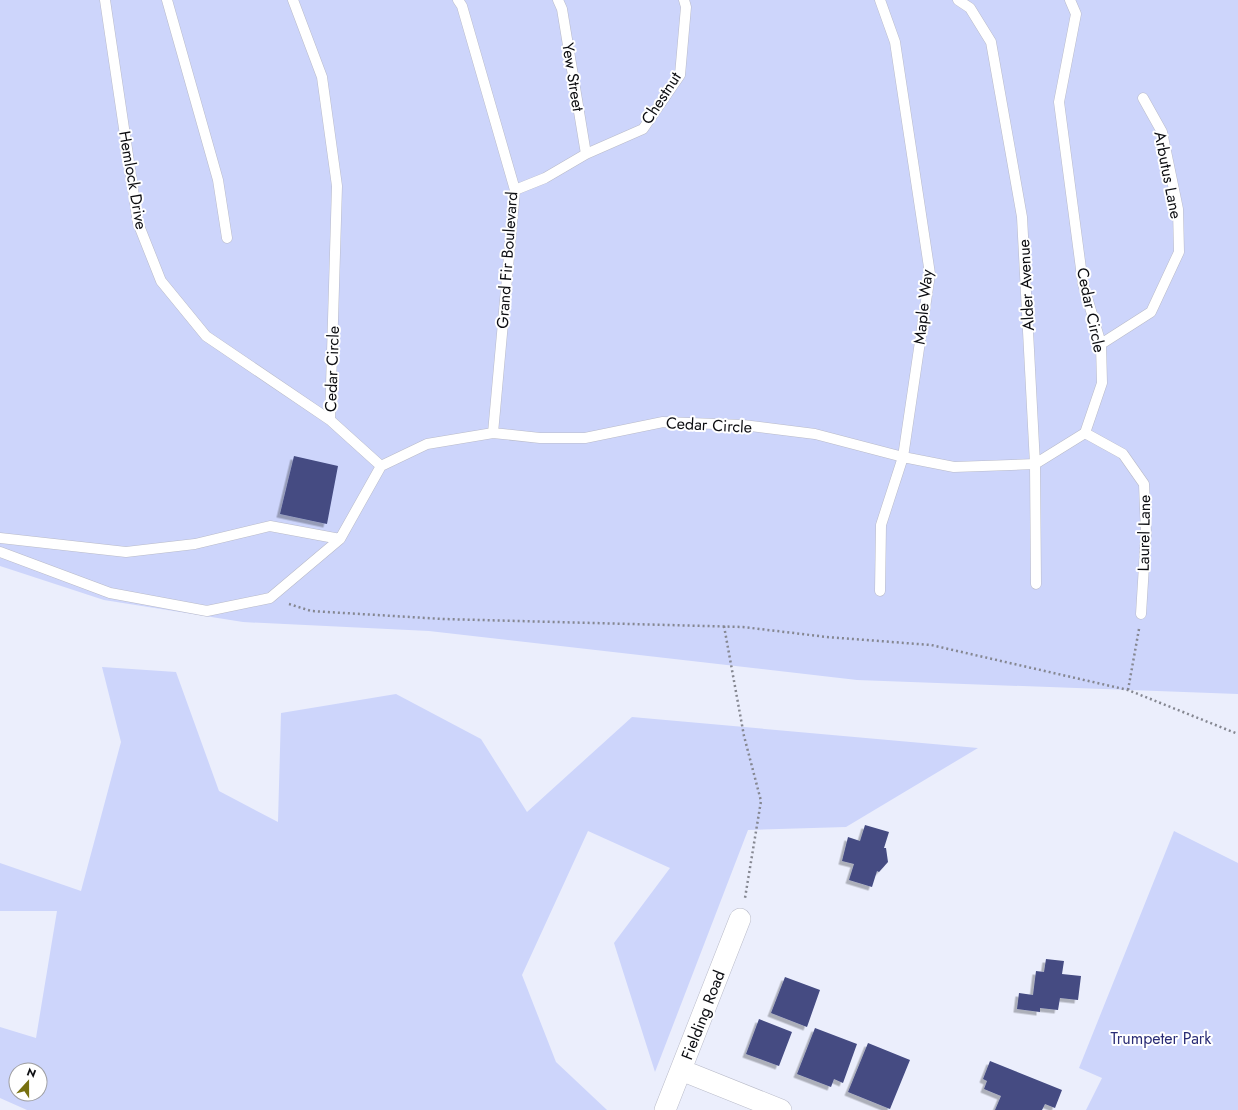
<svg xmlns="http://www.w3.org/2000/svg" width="1238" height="1110" viewBox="0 0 1238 1110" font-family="Jost,sans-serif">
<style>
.green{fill:#cdd5fb;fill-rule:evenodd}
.building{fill:#444b82;filter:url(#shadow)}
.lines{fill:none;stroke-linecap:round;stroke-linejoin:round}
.service-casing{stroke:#b9bbc9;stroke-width:11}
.minor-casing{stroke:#b9bbc9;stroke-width:22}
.path{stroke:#858791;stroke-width:2.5;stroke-dasharray:2 3;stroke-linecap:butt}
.service{stroke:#fff;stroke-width:10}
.minor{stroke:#fff;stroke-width:21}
.labels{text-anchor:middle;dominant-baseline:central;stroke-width:4;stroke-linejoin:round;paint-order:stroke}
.street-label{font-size:16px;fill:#0c0d11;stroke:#fff}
.park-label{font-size:16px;fill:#2a2c75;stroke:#fff}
</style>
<defs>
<filter id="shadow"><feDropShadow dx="-3.5" dy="3.5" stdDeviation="0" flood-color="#0004"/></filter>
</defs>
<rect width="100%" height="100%" fill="#ebeefc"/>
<path class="green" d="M0,0H1238V694L857,680L429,631L243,622L104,600L0,566Z
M102,667L176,672L219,791L278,822L281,713L396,694L481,739L527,812L632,717L978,748L846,827L748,830L655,1072L614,943L670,868L588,831L522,975L556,1062L607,1110H27L0,1098V1027L36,1038L57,911H0V863L81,891L121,742ZM16,1070H40V1094H16Z
M1174,831L1238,863V1110H1086L1102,1078L1079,1068Z"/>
<path class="building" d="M294,456L338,466L327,524L280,514Z
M865,825L889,832L884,848H886L888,862L879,872L877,871L872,887L849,880L854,864L842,861L848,837L860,841Z
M1046,959L1064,961L1062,974L1081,976L1078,1000L1060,998L1058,1010L1040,1008V1012L1017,1009L1019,993L1033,995L1036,971L1044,972Z
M785,977L820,990L807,1027L771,1013Z
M759,1019L792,1032L779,1066L746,1054Z
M815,1028L857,1044L843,1083L834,1079L831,1087L797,1074Z
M868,1043L910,1060L890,1109L848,1092Z
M990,1061L1062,1090L1055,1108L1045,1104L1042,1110H995L1001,1096L984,1089L987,1081L983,1079Z"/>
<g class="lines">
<defs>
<path id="service" d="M105,0L138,223L161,281L206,336L330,420
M167,0L218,180L227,238
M293,0L322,77L337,186L330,420L381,466L427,444L493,433L540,438H585L663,422L743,425L815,434L903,457L954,467L1035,464L1085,433L1102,383L1101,344L1083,284L1059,102L1076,14L1070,0
M458,0L462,6L515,190L493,433
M558,0L562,9L586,154
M880,0L895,42L930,274L903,457L881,525L880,591
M958,0L970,8L991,42L1022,217L1035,464L1036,584
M515,190L545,178L586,154L643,129L680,75L686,7L684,0
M1101,344L1151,312L1179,252L1178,209L1162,132L1143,98
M1085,433L1123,454L1144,484L1146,533L1141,614
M0,538L126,552L195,544L270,526L340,539
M0,552L110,593L207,611L270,598L340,539L381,466"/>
<path id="minor" d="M681,1070L781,1110
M665,1110L740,919"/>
</defs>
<use href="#service" class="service-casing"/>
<use href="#minor" class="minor-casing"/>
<path class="path" d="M289,604L311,611L443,619L743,627L827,637L931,645L1128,690L1238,734
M724,626L744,736L761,801L745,898
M1128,690L1139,629"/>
<use href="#service" class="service"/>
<use href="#minor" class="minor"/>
</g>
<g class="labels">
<g class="street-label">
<text transform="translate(573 77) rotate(81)">Yew Street</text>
<text transform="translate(661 98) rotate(-57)">Chestnut</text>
<text transform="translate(1168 175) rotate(79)">Arbutus Lane</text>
<text transform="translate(133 180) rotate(80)">Hemlock Drive</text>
<text transform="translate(507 260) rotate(-86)">Grand Fir Boulevard</text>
<text transform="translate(1026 285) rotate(-93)">Alder Avenue</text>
<text transform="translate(923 307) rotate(-84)">Maple Way</text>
<text transform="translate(1091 310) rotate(78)">Cedar Circle</text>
<text transform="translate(332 369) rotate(-88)">Cedar Circle</text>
<text transform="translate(709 425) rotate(3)">Cedar Circle</text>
<text transform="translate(1144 533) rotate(-89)">Laurel Lane</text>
<text transform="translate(703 1015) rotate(-69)">Fielding Road</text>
</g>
<g class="park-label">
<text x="1161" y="1038">Trumpeter Park</text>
</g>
</g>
<g transform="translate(28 1082) rotate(21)"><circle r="19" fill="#ffffff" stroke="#9e9ea0"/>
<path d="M0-3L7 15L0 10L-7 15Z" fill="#77700f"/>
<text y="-6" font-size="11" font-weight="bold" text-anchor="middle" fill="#0c0d11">N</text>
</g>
</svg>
